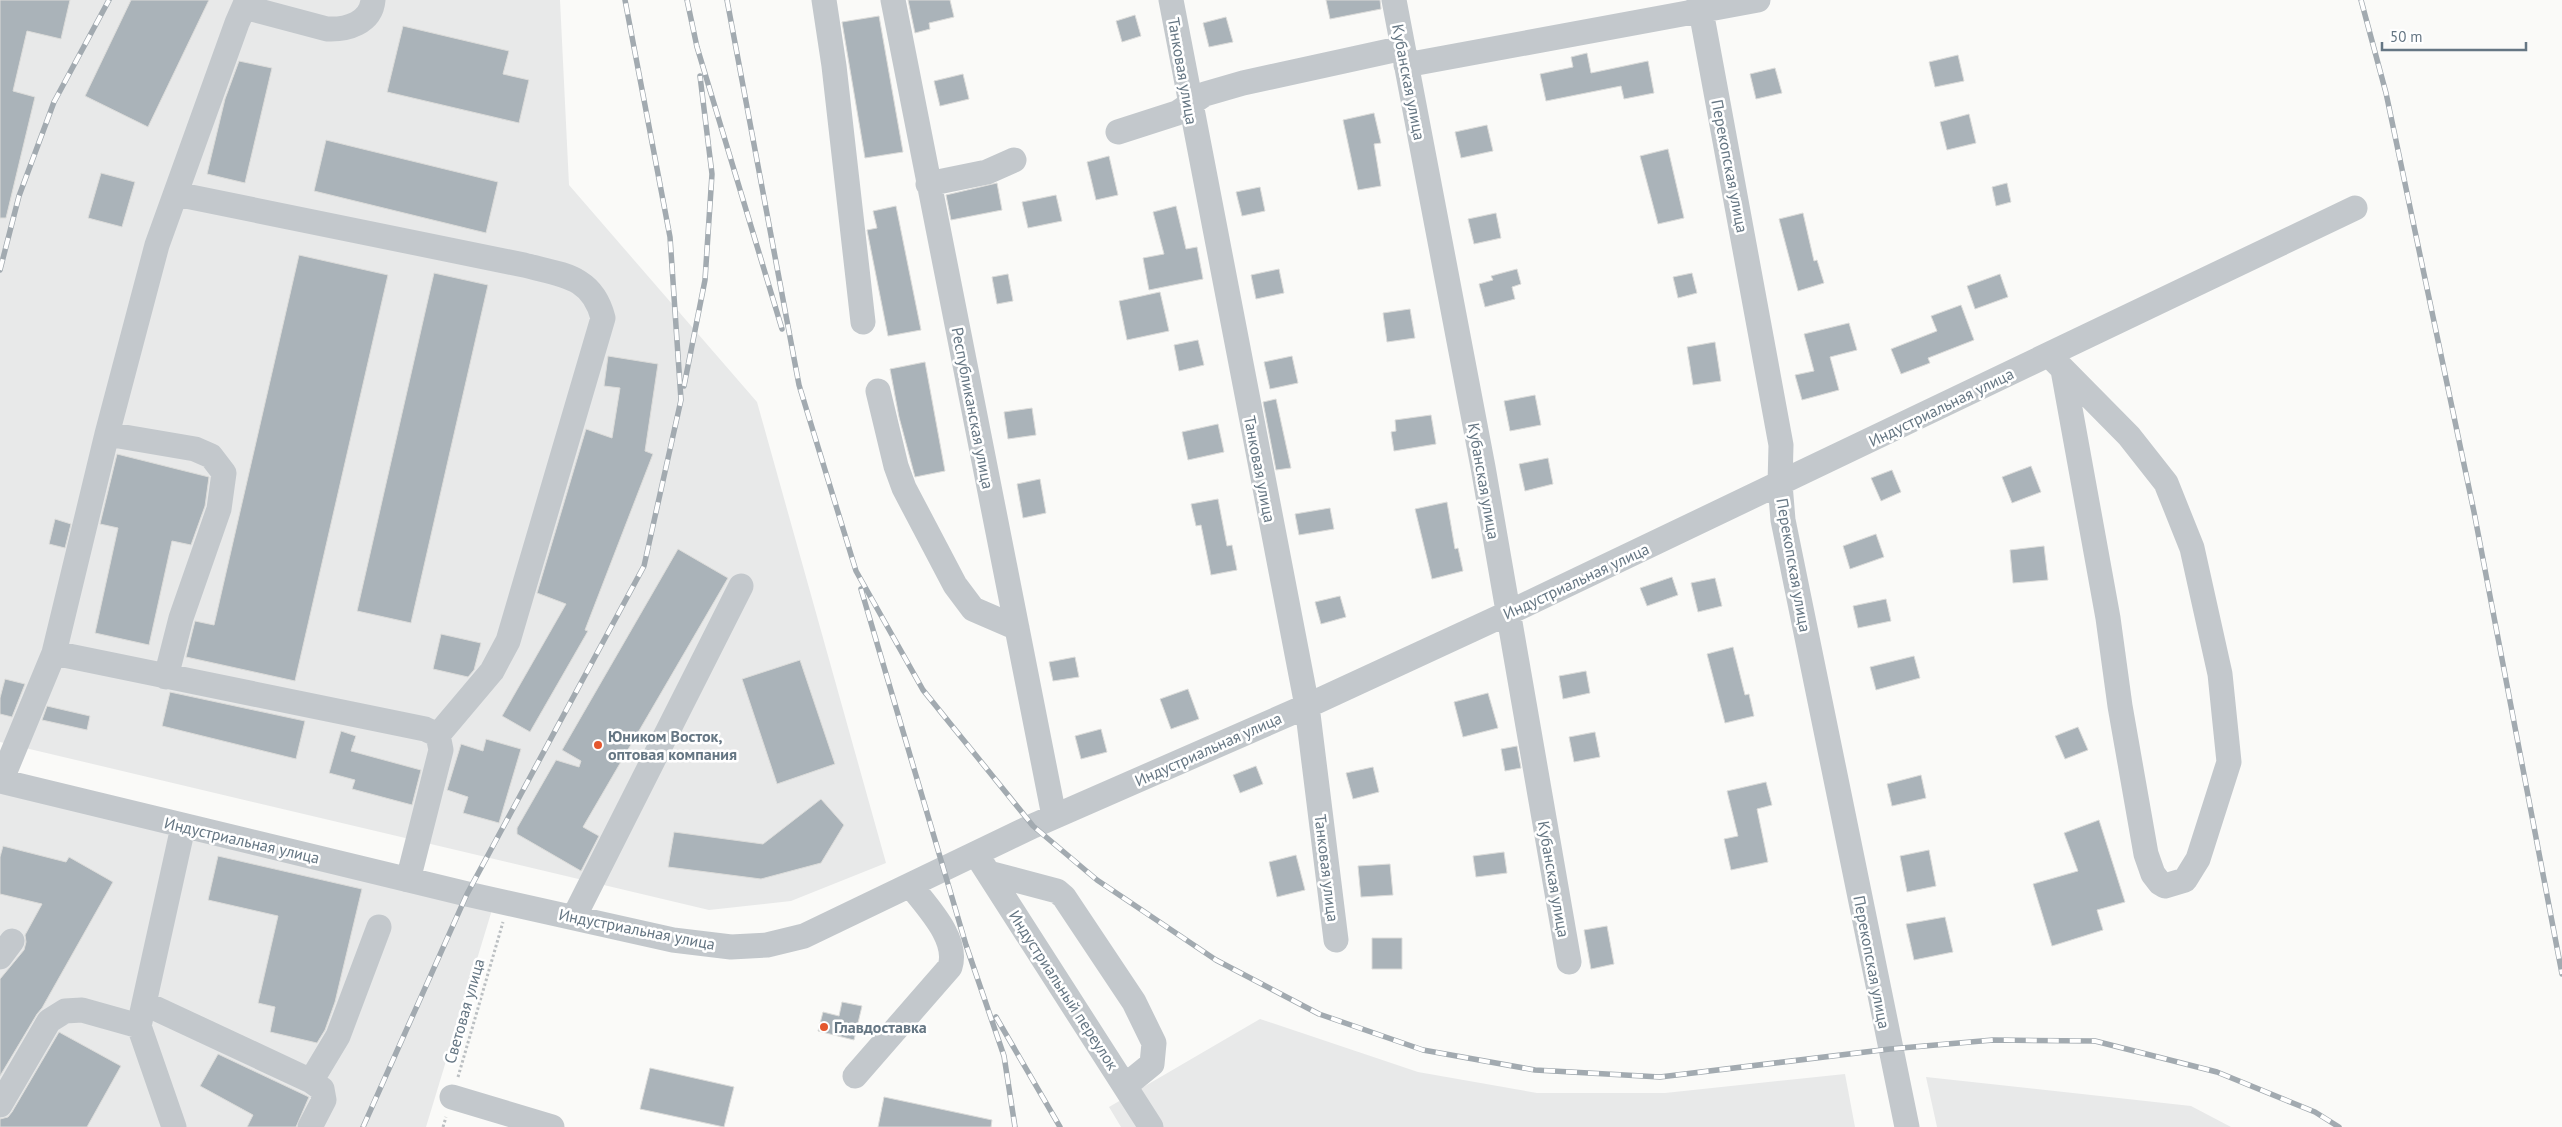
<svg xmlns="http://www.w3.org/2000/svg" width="2562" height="1127" viewBox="0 0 2562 1127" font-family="'PT Sans',sans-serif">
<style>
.built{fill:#e8e9e9}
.building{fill:#aab3b9;stroke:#dcdcda}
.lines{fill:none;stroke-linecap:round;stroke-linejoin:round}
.path{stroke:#bbbfc2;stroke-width:3;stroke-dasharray:2.5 2.5;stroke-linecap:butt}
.minor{stroke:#c3c8cc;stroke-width:25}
.rail-casing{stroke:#a2aab0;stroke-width:5.5}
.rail{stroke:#fff;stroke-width:4;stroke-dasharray:11;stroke-linecap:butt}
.poi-dot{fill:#e4572e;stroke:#fff;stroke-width:2}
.labels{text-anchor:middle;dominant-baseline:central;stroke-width:5;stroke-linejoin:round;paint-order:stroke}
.street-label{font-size:16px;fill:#657683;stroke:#fff}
.poi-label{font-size:16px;font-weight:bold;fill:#657683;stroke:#fff;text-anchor:start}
</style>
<rect width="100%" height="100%" fill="#fafaf8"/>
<path class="built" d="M0,0H560L569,185L757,402L886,863L791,901L709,910L0,742Z
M0,789L495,900L426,1127H0Z
M1260,1019L1418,1072L1537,1093H1665L1845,1074L1855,1127H1121L1109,1107Z
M1926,1077L2191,1106L2231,1127H1937Z"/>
<path class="building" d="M0,0H70L61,39L27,31L13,91L35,97L6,218H0Z
M131,0H209L148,127L85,96Z
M908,0H950L954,17L929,23L930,29L915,33Z
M1326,0H1380L1381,9L1330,19Z
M1135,15L1141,36L1122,42L1116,21Z
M879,16L903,152L865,158L842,22Z
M1226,17L1233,42L1209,47L1203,23Z
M403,26L509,51L503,74L529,80L519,123L387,92Z
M1587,53L1591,73L1648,61L1654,93L1624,99L1621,86L1546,101L1540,74L1573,67L1571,57Z
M1958,55L1964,81L1935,87L1929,62Z
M239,61L272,68L245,183L207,174L225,99Z
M1775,68L1782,93L1756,99L1750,74Z
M963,74L969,99L940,106L934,81Z
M1374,113L1381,143L1374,144L1381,186L1358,190L1343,120Z
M1969,114L1976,143L1947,150L1940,122Z
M1487,125L1493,151L1461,158L1455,132Z
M326,140L498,182L486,233L314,191Z
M1668,149L1684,218L1658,224L1640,156Z
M1109,156L1118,195L1096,200L1087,162Z
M101,173L135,182L122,227L88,218Z
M997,183L1002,210L951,220L946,195Z
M2007,183L2011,202L1996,206L1992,187Z
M1260,187L1265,211L1242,216L1236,192Z
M1056,195L1062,221L1028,228L1022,202Z
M896,206L921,330L888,336L867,230L877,228L873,211Z
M1176,206L1186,249L1197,247L1203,279L1149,290L1143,258L1164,254L1153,212Z
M1496,213L1501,238L1474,244L1468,219Z
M1803,213L1814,261L1817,260L1824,283L1798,291L1779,219Z
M299,255L388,275L295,681L186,657L195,621L214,625Z
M1279,269L1284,293L1256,299L1251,275Z
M1517,269L1521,284L1512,287L1515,299L1485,307L1479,284L1493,280L1491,276Z
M434,273L488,285L411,623L357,611Z
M1692,273L1697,293L1678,298L1673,277Z
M1008,274L1013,301L997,304L992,277Z
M2000,274L2008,297L1975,309L1967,286Z
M1160,292L1169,331L1127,340L1119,301Z
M1961,305L1974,340L1928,358L1930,363L1901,374L1891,349L1937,331L1931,316Z
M1410,309L1415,338L1387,342L1383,313Z
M1849,323L1857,350L1830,357L1839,390L1802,400L1795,375L1814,371L1804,334Z
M1198,340L1204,365L1179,371L1174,345Z
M1715,342L1721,381L1693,385L1687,347Z
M608,356L658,364L645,451L653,454L585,630L588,631L530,732L502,716L566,604L537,593L586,429L612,438L620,388L604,386Z
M1292,356L1298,383L1270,389L1264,362Z
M925,362L945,471L915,477L899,417L890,369Z
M1535,395L1541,425L1510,431L1504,401Z
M1276,399L1291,468L1276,470L1263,402Z
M1032,408L1036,435L1008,439L1004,412Z
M1431,415L1436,444L1394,451L1391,432L1396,431L1395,420Z
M1218,424L1224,452L1188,460L1182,432Z
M117,454L209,477L205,506L191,545L172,541L149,645L95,633L118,528L100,524Z
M1548,458L1553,484L1525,491L1519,464Z
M2031,466L2041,492L2012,503L2002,477Z
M1892,470L1901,492L1881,501L1871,478Z
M1040,479L1046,513L1023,518L1017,484Z
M1218,499L1227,546L1232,545L1237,570L1211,575L1201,525L1196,526L1191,504Z
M1447,502L1455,549L1458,548L1463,571L1432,579L1415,509Z
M1330,508L1334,529L1299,535L1295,514Z
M55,519L71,524L65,548L49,544Z
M1876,534L1884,557L1850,569L1843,546Z
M2044,546L2048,580L2013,583L2010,550Z
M678,549L728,578L583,827L599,836L581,871L517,834V828L556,760L579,767L581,761L562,750Z
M1672,577L1678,595L1647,606L1640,588Z
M1715,578L1722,606L1698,612L1691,583Z
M1340,596L1346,617L1321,624L1315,602Z
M1886,599L1891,621L1858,628L1853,606Z
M441,634L481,643L474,670L468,677L433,669Z
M1733,647L1745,695L1749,694L1754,716L1725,723L1707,654Z
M1914,656L1920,678L1876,690L1870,667Z
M1075,657L1079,677L1053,681L1049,662Z
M800,660L835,764L777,784L742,679Z
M1586,671L1590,693L1563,699L1559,676Z
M5,679L25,684L12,717L0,714V698Z
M1188,689L1199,719L1171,729L1160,699Z
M170,692L305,721L296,759L162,726Z
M1488,693L1498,728L1463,737L1454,702Z
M47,706L90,716L87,730L42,720Z
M2078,727L2088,750L2065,759L2055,736Z
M1101,729L1107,752L1081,759L1075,736Z
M341,731L356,736L351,751L421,770L412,805L352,789L355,780L329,773Z
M1595,732L1600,757L1574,762L1569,737Z
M486,739L521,749L499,823L463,813L468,797L447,790L461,744L483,751Z
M1517,746L1521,768L1505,771L1501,749Z
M1256,766L1263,784L1240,793L1233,775Z
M1373,767L1379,792L1353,799L1346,773Z
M1921,775L1926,798L1892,806L1887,784Z
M1766,782L1772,805L1757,809L1768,862L1731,870L1724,839L1738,836L1727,791Z
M821,799L844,825L821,863L761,879L668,867L674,832L763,844Z
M2099,820L2125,902L2097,910L2103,930L2052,946L2033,884L2078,871L2064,833Z
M3,846L66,862L69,857L113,882L42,1008L37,1014L0,1076V979L24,950L26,942L25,935L42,904L0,894V857Z
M1929,850L1936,886L1907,892L1900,856Z
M1504,852L1507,873L1476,877L1473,856Z
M1296,855L1305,890L1277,897L1269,862Z
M218,856L362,889L335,1002L325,1030L317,1043L270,1032L275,1007L258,1003L278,916L208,900Z
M1390,864L1393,895L1361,897L1358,866Z
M1945,917L1953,952L1914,960L1906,924Z
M1607,926L1614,964L1591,969L1584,930Z
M1372,938H1402V969H1372Z
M842,1002L862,1006L854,1040L818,1031L823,1012L839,1016Z
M59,1032L121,1066L87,1127H0V1119L8,1117L12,1112Z
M218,1054L309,1097L296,1127H247L253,1115L200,1086Z
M650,1068L734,1087L724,1127L640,1109Z
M884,1097L992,1120L991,1127H878Z"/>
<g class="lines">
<path class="path" d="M458,1077L503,922
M443,1127L446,1117"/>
<path class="minor" d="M247,0L237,23L157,245L107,434L54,653L425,729L438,735L441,750L408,880
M824,0L834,66L863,322
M893,0L1054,816
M1171,0L1307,706L1336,940
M1394,0L1483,467L1569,962
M1699,0L1781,445L1780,484L1783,520L1907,1127
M244,7L327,29C347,30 371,23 373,0
M1406,65L1758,0
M1118,132L1177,113L1205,94L1243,83L1403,48
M928,184L987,172L1014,160
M176,194L524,265C561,275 592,275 603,318L508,641L492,671L438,735
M2049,355L2129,436L2166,483L2192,548L2220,674L2229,762L2198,859L2185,880L2165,886L2160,883L2153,874L2146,854L2120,706L2108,618L2063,370
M878,391L896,466L904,488L955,585L973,609L1017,628
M107,434L195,449L211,456L224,473L219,509L181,618L166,677
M0,781L467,894L673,940L731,947L767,945L804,936L1033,826L1307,706L1506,614L2355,208
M1,781L54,653
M976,854L1151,1127
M989,873L1057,891L1064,897L1134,1002L1154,1043L1152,1064L1125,1086
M574,917L741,586
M0,957L12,941
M144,1003L311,1081L338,1036L379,927
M855,1076L950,967C959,939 927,907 911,886
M452,1097L552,1127
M0,1105L49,1021L65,1011L82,1010L139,1026
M174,1127L139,1026L183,827
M310,1127L324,1100L322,1089L311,1081"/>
<defs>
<path id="rail" d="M687,0L697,47L782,329
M727,0L799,385L856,571L923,690L1033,826L1097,880L1216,960L1319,1014L1423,1050L1535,1070L1660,1077L1890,1049L1993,1040L2095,1041L2217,1072L2315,1112L2339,1127
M2361,0L2386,93L2474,512L2562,974
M0,270L19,196L54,102L109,0
M684,386L705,280L712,174L700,76
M861,589L966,945L1004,1056L1015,1127
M996,1017L1060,1127
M363,1127L467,894L644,566L681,400L670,237L625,0"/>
</defs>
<use href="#rail" class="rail-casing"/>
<use href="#rail" class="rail"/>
</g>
<g class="poi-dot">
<circle cx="598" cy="745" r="5"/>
<circle cx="824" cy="1027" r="5"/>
</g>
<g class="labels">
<g class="street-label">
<text transform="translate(1183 71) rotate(80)">Танковая улица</text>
<text transform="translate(1409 82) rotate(79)">Кубанская улица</text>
<text transform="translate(1730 166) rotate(79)">Перекопская улица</text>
<text transform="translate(1941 407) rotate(-26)">Индустриальная улица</text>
<text transform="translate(973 408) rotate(79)">Республиканская улица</text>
<text transform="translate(1260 469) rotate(79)">Танковая улица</text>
<text transform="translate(1484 481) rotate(80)">Кубанская улица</text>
<text transform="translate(1794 565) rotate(80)">Перекопская улица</text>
<text transform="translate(1576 581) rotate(-25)">Индустриальная улица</text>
<text transform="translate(1208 749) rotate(-24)">Индустриальная улица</text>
<text transform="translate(242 840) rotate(13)">Индустриальная улица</text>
<text transform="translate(1327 868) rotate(83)">Танковая улица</text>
<text transform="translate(1554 879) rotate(80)">Кубанская улица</text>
<text transform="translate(637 929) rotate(11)">Индустриальная улица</text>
<text transform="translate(1872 962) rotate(79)">Перекопская улица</text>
<text transform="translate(1064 990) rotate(57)">Индустриальный переулок</text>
<text transform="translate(464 1011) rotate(-74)">Световая улица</text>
</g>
<g class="poi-label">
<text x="608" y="736">Юником Восток,<tspan x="608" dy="18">оптовая компания</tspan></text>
<text x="834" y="1027">Главдоставка</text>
</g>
</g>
<path d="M2382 42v8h144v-8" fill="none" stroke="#657683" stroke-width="2.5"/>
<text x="2390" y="42" font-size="15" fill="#657683" stroke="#ffffff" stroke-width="4" paint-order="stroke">50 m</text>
</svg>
